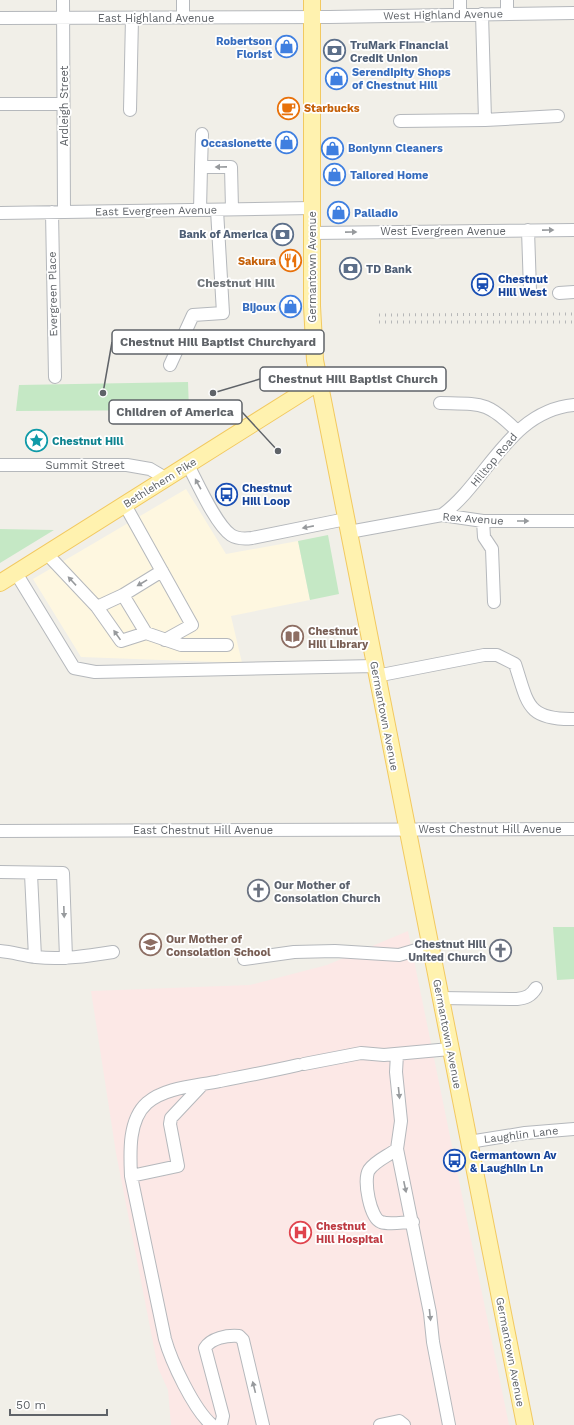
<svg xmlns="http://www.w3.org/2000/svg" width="574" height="1425" viewBox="0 0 574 1425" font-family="'Work Sans',sans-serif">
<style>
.commercial{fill:#fef7e0}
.medical{fill:#fce8e6}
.green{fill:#c5e8c5}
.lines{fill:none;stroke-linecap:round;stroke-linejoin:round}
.minor-casing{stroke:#b5b8bc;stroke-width:14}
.major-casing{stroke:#f2c960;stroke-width:18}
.minor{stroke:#fff;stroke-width:12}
.major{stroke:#fff2af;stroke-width:16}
.rail{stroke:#b6b7b8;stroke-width:3;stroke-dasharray:1 5;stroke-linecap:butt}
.oneway{fill:#979a9d}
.labels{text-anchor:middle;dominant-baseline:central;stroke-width:3.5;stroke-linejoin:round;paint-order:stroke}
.street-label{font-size:11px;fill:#5f6368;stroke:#fff}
.shop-label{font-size:11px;font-weight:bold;fill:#366cbe;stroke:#fff;text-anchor:start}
.service-label{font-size:11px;font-weight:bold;fill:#4e5e75;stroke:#fff;text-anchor:start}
.food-label{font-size:11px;font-weight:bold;fill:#c56008;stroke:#fff;text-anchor:start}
.transit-label{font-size:11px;font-weight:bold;fill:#164399;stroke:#fff;text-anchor:start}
.culture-label{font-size:11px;font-weight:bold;fill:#0d838f;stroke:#fff;text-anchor:start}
.education-label{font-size:11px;font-weight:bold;fill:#785e54;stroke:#fff;text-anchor:start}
.worship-label{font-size:11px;font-weight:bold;fill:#5b616d;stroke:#fff;text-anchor:start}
.health-label{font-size:11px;font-weight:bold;fill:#be3a42;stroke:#fff;text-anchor:start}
.neighbourhood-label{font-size:12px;font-weight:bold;fill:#70757a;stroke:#fff}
.leader{fill:none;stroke:#5f6368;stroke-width:1.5}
.callout-dot{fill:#5f6368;stroke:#fff;stroke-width:1.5}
.callout{fill:#fff;stroke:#5f6368;stroke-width:1.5}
.callout-label{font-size:12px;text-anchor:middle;font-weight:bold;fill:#5f6368}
</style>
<rect width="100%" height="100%" fill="#f1efe8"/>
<path class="commercial" d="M186,489L226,554L298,541L310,600L231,616L242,663L81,657L33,579Z"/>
<path class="medical" d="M408,931L509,1425H171L168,1390L158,1368L116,1153L91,991L250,985L327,965Z"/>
<path class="green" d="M188,382L189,410L16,411L19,385Z
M0,529L54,530L0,563Z
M328,535L339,594L310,600L298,541Z
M553,927H574V979L557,980Z"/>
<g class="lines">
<defs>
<path id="minor" d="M63,0L64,212
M460,0V15
M507,0V14
M0,18L329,17L574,13
M183,18V0
M0,104H63
M130,110L132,18
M485,120L558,116
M400,121L485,120L482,14
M201,167L202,134
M200,210L201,167H231L232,209
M52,212L55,377
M0,213L312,208
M528,230L530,290
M312,233L574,230
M559,293L574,292
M170,365L193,315L223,313L217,210
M440,403C482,404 487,401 517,431
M0,465H127L150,469L167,479
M188,465C197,482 216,525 231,535C237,539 244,539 252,538L346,519
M125,505L192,625L165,640
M442,515C488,481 509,411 574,405
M483,521L484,537L492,549L494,602
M349,532L442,515L483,521H574
M47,554L97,607L121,641L146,633L181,645H227
M16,573L74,668L95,672L375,666
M123,595L146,633
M97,607L123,595L162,571
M376,676L484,655H497L515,664C528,703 526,720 574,719
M0,831L574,829
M0,872L63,873L66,958
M31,874L35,957
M0,951C13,952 24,956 36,957C62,960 88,956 113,952
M244,959L294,952L335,951L399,955L430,946
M440,998L517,999C526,998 531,996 536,988
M397,1054L396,1072L401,1121L397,1149L430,1313L433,1342L449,1425
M304,1064L361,1053L384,1055L450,1049
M469,1142L525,1133L574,1129
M397,1149C388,1156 375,1161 369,1170C363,1180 370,1218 381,1222C390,1225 403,1222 413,1222
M131,1176L178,1166L170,1124L171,1118L202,1085
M212,1425C194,1410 171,1361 165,1339L131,1176C130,1153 128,1120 147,1103C165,1087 197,1086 220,1081C246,1076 272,1071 298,1065
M221,1425L223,1416L205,1348C211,1338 227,1335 239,1336L243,1340L263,1425
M380,1425L399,1421L404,1425"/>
<path id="major" d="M312,0V306L315,360L525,1425
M0,583L319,382"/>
</defs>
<use href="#minor" class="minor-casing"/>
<use href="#major" class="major-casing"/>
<use href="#minor" class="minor"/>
<use href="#major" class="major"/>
<path class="rail" d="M379,315L574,314
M379,322H574"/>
</g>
<defs><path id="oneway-solid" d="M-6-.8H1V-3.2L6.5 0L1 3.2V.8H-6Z"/></defs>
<g class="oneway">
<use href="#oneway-solid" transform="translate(221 167) rotate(179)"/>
<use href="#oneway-solid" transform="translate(548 230) rotate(-1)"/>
<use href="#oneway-solid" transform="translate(351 232) rotate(-1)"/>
<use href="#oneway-solid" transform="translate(198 484) rotate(-119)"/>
<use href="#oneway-solid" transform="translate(523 521)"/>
<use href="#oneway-solid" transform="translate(308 527) rotate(169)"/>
<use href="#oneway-solid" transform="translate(72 581) rotate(-133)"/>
<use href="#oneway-solid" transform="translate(142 583) rotate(149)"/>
<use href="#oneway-solid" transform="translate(117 635) rotate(-125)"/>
<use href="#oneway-solid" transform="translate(64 912) rotate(88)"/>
<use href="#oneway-solid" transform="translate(399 1093) rotate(84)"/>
<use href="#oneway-solid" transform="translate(405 1187) rotate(78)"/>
<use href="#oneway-solid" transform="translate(430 1315) rotate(84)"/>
<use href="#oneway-solid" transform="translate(254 1387) rotate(-104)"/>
</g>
<defs>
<symbol id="shop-ring" viewBox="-11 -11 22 22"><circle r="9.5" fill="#fff" stroke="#3f7fe0" stroke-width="1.5"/><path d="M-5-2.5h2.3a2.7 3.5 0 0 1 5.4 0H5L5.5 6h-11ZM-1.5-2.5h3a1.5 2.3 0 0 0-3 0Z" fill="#3f7fe0"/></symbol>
<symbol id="bank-ring" viewBox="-11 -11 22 22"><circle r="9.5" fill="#fff" stroke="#5c6f8a" stroke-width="1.5"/><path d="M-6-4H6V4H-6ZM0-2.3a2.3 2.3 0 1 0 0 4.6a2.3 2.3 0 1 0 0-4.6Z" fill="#5c6f8a"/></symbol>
<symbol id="cafe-ring" viewBox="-11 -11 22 22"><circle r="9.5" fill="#fff" stroke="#e8710a" stroke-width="1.5"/><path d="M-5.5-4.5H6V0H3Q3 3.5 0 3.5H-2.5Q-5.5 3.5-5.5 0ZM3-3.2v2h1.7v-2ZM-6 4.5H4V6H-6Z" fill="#e8710a"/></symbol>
<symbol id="restaurant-ring" viewBox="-11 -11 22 22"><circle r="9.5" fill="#fff" stroke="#e8710a" stroke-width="1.5"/><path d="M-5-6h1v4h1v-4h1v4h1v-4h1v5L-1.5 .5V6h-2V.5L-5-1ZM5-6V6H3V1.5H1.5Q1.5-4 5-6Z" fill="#e8710a"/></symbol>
<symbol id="station-ring" viewBox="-11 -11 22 22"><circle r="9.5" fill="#fff" stroke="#1a4fb4" stroke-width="1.5"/><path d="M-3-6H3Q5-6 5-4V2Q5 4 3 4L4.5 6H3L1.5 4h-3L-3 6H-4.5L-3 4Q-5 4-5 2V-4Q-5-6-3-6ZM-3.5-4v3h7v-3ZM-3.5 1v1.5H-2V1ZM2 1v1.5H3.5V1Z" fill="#1a4fb4"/></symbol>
<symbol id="sight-ring" viewBox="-11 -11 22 22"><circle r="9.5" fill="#fff" stroke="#0f9aa8" stroke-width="1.5"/><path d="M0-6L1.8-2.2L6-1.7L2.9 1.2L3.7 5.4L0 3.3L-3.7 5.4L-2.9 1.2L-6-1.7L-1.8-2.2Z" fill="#0f9aa8"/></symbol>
<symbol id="bus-ring" viewBox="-11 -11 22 22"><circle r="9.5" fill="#fff" stroke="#1a4fb4" stroke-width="1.5"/><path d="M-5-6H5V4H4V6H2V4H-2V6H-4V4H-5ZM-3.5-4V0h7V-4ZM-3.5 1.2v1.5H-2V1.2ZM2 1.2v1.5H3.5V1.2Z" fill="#1a4fb4"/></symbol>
<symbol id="library-ring" viewBox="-11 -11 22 22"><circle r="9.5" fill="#fff" stroke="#8d6e63" stroke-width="1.5"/><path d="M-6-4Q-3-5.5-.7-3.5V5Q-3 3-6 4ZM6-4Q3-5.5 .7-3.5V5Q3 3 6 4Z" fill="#8d6e63"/></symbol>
<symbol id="church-ring" viewBox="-11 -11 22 22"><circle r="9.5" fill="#fff" stroke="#6b7280" stroke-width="1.5"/><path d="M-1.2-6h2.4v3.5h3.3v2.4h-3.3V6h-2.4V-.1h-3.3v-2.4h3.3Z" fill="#6b7280"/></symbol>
<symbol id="school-ring" viewBox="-11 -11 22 22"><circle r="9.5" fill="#fff" stroke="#8d6e63" stroke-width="1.5"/><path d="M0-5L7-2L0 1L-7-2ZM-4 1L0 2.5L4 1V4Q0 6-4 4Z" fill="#8d6e63"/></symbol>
<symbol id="hospital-ring" viewBox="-11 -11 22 22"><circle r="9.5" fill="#fff" stroke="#e0444e" stroke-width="1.5"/><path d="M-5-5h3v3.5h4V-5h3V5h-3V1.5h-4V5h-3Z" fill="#e0444e"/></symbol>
</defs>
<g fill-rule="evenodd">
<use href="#shop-ring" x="274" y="34" width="25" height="25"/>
<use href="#bank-ring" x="322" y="38" width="25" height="25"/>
<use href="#shop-ring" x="324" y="66" width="25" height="25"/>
<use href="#cafe-ring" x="276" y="96" width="25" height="25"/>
<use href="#shop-ring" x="274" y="130" width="25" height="25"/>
<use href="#shop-ring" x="320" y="136" width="25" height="25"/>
<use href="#shop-ring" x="322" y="162" width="25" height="25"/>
<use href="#shop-ring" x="326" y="200" width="25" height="25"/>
<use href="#bank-ring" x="270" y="222" width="25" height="25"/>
<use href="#restaurant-ring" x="278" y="248" width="25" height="25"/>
<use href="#bank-ring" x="338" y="256" width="25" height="25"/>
<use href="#station-ring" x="470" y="272" width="25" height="25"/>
<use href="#shop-ring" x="278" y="294" width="25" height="25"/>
<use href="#sight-ring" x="24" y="428" width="25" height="25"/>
<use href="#bus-ring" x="214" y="482" width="25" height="25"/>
<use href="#library-ring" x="280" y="624" width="25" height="25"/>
<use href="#church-ring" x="246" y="878" width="25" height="25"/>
<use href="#school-ring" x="138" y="932" width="25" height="25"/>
<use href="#church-ring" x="488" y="938" width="25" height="25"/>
<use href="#bus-ring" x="442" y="1148" width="25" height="25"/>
<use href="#hospital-ring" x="288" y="1220" width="25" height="25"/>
</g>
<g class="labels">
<g class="street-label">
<text transform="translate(443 15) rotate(-1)">West Highland Avenue</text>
<text x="156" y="18">East Highland Avenue</text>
<text transform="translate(64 106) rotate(-90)">Ardleigh Street</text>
<text transform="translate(156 211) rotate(-1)">East Evergreen Avenue</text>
<text x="443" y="231">West Evergreen Avenue</text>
<text transform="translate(312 267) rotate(-90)">Germantown Avenue</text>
<text transform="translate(53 294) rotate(-91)">Evergreen Place</text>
<text transform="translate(494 460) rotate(-50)">Hilltop Road</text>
<text x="85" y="465">Summit Street</text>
<text transform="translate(160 483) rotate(-32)">Bethlehem Pike</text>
<text transform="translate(473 519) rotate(4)">Rex Avenue</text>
<text transform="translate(384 716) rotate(79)">Germantown Avenue</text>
<text x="490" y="829">West Chestnut Hill Avenue</text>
<text x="203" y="830">East Chestnut Hill Avenue</text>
<text transform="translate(447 1034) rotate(79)">Germantown Avenue</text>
<text transform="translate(521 1135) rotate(-7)">Laughlin Lane</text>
<text transform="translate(510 1352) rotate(79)">Germantown Avenue</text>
</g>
<g class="shop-label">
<text x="272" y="41" text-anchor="end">Robertson<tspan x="272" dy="13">Florist</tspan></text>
<text x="352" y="72">Serendipity Shops<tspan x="352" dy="13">of Chestnut Hill</tspan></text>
<text x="272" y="143" text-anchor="end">Occasionette</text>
<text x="348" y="148">Bonlynn Cleaners</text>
<text x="350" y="175">Tailored Home</text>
<text x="354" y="213">Palladio</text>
<text x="276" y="307" text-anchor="end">Bijoux</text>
</g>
<g class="service-label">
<text x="350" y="45">TruMark Financial<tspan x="350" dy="13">Credit Union</tspan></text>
<text x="268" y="234" text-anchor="end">Bank of America</text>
<text x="366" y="269">TD Bank</text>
</g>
<g class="food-label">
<text x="304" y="108">Starbucks</text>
<text x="276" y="261" text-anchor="end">Sakura</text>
</g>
<g class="transit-label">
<text x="498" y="279">Chestnut<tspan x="498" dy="13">Hill West</tspan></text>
<text x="242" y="488">Chestnut<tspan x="242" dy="13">Hill Loop</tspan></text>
<text x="470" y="1155">Germantown Av<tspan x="470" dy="13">&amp; Laughlin Ln</tspan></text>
</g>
<g class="culture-label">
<text x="52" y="441">Chestnut Hill</text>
</g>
<g class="education-label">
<text x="308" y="631">Chestnut<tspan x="308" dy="13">Hill Library</tspan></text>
<text x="166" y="939">Our Mother of<tspan x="166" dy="13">Consolation School</tspan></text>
</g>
<g class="worship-label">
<text x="274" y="885">Our Mother of<tspan x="274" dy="13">Consolation Church</tspan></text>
<text x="486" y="944" text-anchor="end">Chestnut Hill<tspan x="486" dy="13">United Church</tspan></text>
</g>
<g class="health-label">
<text x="316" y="1226">Chestnut<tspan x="316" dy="13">Hill Hospital</tspan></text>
</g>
<g class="neighbourhood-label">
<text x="236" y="283">Chestnut Hill</text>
</g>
</g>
<path class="leader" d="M103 393L112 342M213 393L260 379M278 451L242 412"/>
<g class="callout-dot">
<circle cx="103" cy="393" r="4"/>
<circle cx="213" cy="393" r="4"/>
<circle cx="278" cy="451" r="4"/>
</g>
<g class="callout">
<rect x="112" y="330" width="212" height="24" rx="4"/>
<rect x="260" y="367" width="186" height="24" rx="4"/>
<rect x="109" y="400" width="133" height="24" rx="4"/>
</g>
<g class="callout-label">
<text x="218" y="346">Chestnut Hill Baptist Churchyard</text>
<text x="353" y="383">Chestnut Hill Baptist Church</text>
<text x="175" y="416">Children of America</text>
</g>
<path d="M10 1409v6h97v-6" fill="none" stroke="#5f6368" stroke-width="2"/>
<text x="16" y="1409" font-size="12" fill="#5f6368" stroke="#ffffff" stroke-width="3" paint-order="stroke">50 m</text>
</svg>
